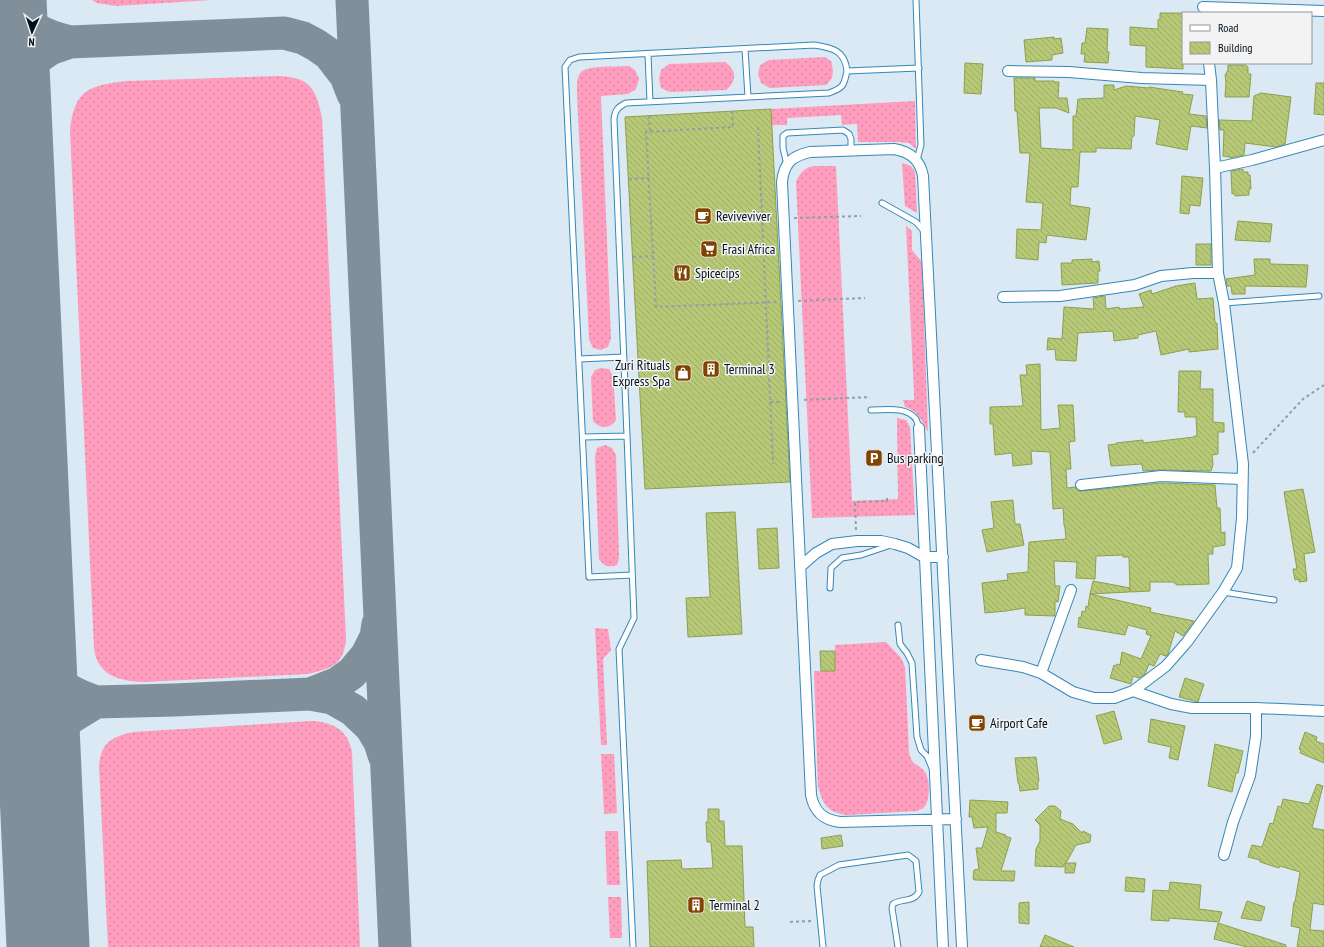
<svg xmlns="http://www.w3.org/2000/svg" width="1324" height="947" viewBox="0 0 1324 947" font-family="'PT Sans Narrow',sans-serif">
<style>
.grass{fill:url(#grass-dots)}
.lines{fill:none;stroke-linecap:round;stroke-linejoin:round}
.taxiway{stroke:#808f9a;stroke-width:33}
.runway{stroke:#808f9a;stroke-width:83}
.building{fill:url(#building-back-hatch);stroke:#8e9f4d}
.service-casing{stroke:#3587b8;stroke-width:7}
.minor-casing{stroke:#3587b8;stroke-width:12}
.path{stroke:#909faa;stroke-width:2;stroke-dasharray:3 3;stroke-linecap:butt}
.service{stroke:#fff;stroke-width:5}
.minor{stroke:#fff;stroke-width:10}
.labels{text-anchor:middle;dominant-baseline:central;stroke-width:3;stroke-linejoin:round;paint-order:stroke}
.poi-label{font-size:14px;fill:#00101e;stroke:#f3f3f3;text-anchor:start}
</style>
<defs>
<pattern id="grass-dots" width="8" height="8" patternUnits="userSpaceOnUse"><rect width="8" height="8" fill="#fe9dbd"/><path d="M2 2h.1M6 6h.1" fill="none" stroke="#d886a2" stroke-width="1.8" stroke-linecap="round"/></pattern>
<pattern id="building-back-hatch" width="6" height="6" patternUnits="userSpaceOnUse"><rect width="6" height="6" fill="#b7c977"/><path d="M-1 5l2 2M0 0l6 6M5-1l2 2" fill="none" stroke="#9cac66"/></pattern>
</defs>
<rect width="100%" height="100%" fill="#dae9f3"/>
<path class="grass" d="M92,0H212L116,6L97,3Z
M825,57L831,61C834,72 834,78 826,85L770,88L761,83L758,74L760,65L769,60Z
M725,62C737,70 737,81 726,90L670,92L661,88L659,79L661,70L669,64Z
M629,66L635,70L639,79L636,89L628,94L601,96L611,338L608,347L601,350L593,348L589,339L577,94C577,87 576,78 581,72C589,65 617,67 629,66Z
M280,76C311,78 316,89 322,118L346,640C343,666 331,668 308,674L144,682C120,681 97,676 94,648L70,131C74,89 90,85 128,81Z
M915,101L916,149L909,143L898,142H858L857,124L842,125L841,115L787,118V125H771V109Z
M902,163C909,165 912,166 915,172L917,213L905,206Z
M836,166L852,501L898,499L897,418L906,420L910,427L915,515L812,518L796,182C805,161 816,167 836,166Z
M906,226L912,231V250L922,262L928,432C922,421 918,410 905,407L903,400H914V393Z
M601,368L609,369L613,376L616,420C610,429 600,429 593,421L591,377L595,370Z
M605,445L612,448L616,455L619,558L617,565C608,568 604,566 599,559L595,456L597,448Z
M595,628L608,629L611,650L603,659L607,745H601Z
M886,642L901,658L905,667L909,752C912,768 920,763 926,774C930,781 930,799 925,806C924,808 920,810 917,811L847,815C827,812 823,805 818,786L814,671H835V645Z
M312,721C333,722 348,730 352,752L360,947H108L99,766C101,742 112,737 133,732Z
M601,754H614L617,813L604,814Z
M605,831H618L620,885H607Z
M608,897H621L622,938H610Z"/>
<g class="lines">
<path class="taxiway" d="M11,0C25,27 41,35 70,42L284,33L303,38L316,45L329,54L346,76L353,94
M352,0L395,947
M10,119C14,91 20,67 47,51C53,47 62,45 70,42
M35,643C50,679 59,690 96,702
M310,694L332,698L353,710L371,727L380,742L384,755
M41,773L47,751L55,733L70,718L96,702L174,700L310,694L338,683L352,673L367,655L376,637L378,624"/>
<path class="runway" d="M5,0L48,947"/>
</g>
<path class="building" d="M1160,13H1183V69L1146,67V46L1130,45V27L1158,29V20L1160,19Z
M1087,28L1108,29L1107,52H1109L1108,63L1084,62L1085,54H1081L1082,43H1085Z
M1054,37V39L1061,38L1063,53L1052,55V60L1026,62L1024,40Z
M965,63L983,64L981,94L964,93Z
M1228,65H1245L1248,67V74H1251L1249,97H1225L1226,82L1225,75L1228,70Z
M1014,78H1035V81H1054V82H1059L1058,98H1067L1069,113L1056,108H1039L1041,148L1073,150V116H1076L1078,99L1104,98V85H1114V90L1126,86L1149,88V87L1183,92L1182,94L1193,95L1189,114L1206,116L1207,128L1191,126L1187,150L1156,144L1160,120L1135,116L1134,136L1132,137L1131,149L1096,148V152H1080L1078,187H1071L1070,205L1090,208L1086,240L1047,235L1046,243L1039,242L1038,260L1016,258L1017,229L1041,230L1043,203L1026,202L1030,153H1020L1017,111H1015Z
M1316,83H1324V115L1314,114Z
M1261,93L1291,97L1285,144L1276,147L1245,143L1244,155L1230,158V157L1223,156L1224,130H1220L1219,120L1252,121L1254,96Z
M771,109L790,482L645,489L625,117Z
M1243,169V172H1248V175H1250L1251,189H1249V195L1235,196L1234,193L1232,194L1231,171Z
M1182,176L1203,178L1200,206L1190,205L1189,214L1180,213Z
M1238,221L1272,224L1270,242L1235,240Z
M1196,244H1211V265H1196Z
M1092,259V262L1099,261L1100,271H1098V283L1062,285L1061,263H1072V260Z
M1254,259H1270V264L1308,265L1306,287L1245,286V294H1232L1231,286H1227L1226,279L1255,275Z
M1195,283L1197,299L1213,298L1215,323H1217L1218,349L1189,352V349L1161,355L1156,331L1138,335V338L1114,341L1113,331L1078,333L1076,361L1056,360L1055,349L1047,350L1048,338L1062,339L1064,307L1094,309L1093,298L1105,296L1106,309L1119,307L1120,309L1144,307L1139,294L1151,290L1152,294L1176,286Z
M1040,364L1041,430L1060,428L1058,405H1073L1075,441L1069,442L1071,469H1066L1067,488L1075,487L1078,491H1082L1161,483L1215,485L1217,508H1220L1221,533L1225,532V545L1213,547V554H1208L1209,584L1177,585L1173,582H1150V591L1130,592L1129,557H1123V555L1096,556L1095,579L1076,578L1077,562L1054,561L1055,586H1060L1058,602L1055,601V616L1025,615V608L1006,611L985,613L982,583L1008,580L1007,574L1028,572L1029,542L1066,539L1065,528L1064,525L1063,508L1053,509L1050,452L1031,451L1032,464L1013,466L1012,453L995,455L993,424H990V407L1023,406L1020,375H1027L1026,365Z
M1179,371H1201L1200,389H1213V422L1224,423V432H1218V454L1212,455L1213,465L1211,471L1161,470L1143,471L1142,464L1111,466L1108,445L1116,444V443L1143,440V443L1194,437V436H1197L1196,417H1185V412H1178Z
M1303,489L1315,552L1304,554L1307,581L1299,582V579L1295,580L1293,569H1297L1284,492Z
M1013,500L1015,524H1020L1024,545L987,552L982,530L994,528L991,502Z
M735,512L742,634L688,637L686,598L710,597L706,513Z
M777,528L779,568L759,569L757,529Z
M1093,581L1130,588L1129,592L1090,594Z
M1090,594L1151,608L1150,612L1194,621L1183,636L1175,631L1168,654L1166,656L1160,654L1154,666L1149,664L1145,674L1139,678L1133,676L1131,684L1110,678L1114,665L1116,666L1117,664L1120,665L1122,652L1141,659L1151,636L1146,634L1147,630L1128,625L1125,635L1078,627L1079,617L1081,618L1082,611L1085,612L1086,606L1088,607Z
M820,651H835V671H821Z
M1185,678L1204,684L1198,702L1179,697Z
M1114,711L1122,739L1104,744L1096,716Z
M1151,719L1185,726L1178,760L1169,758L1171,747L1148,742Z
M1305,732L1317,737L1316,741L1324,744V763L1300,753L1301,750L1299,749Z
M1215,744L1243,751L1238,773H1236L1232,792L1208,786Z
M1036,757L1039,781H1038V789L1020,791L1019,783H1018L1015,758Z
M1317,784L1323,786L1312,828L1324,830V905L1313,903L1310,930L1324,931V947H1297L1300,928L1291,926L1294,902H1295L1300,872L1280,866L1279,868L1260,862V860L1248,857L1252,845L1262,847L1270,823L1273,824L1278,806L1281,807L1283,799L1309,804Z
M970,800L1008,802L1007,813H996V832L1006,835L1005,836L1011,838L1001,871H1015L1014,881L975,880L973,879L974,870L979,869L976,848H982L988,827L974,828L972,817H969Z
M1049,806H1055L1061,811L1060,819L1073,824L1082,833L1083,831L1091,835L1090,842L1076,845L1066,863H1076L1074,873H1065V863L1063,867L1035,866L1036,849L1040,841V825L1035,820Z
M708,809H719V821H724L725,846H742L745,927H753L754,947H650L647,861L681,860L682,869L713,868L711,842H707L706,822H708Z
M841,835L843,846L822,849L821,838Z
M1126,877L1145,879L1144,892L1125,891Z
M1170,882L1201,885L1199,909L1222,912L1219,922L1169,918V921L1151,920L1153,890L1169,891Z
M1247,901L1265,907L1261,921L1241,918Z
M1029,902V924L1019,923V903Z
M1218,923L1286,945V947H1247L1214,939Z
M1045,935L1074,947H1040Z"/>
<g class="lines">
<defs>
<path id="service" d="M916,0L921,145L917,160
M745,49L748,97
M648,54L650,102
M787,165L783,148V136L787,133L843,130L849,134L851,139V151
M882,203L916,222L924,231
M1224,303L1319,296
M579,359L624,357
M871,410C885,410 906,406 916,419C917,421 918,425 919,428
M627,436L634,618L619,649L633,947
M583,437L627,436L614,119C615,110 618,107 626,103L829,93C843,88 844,86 847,71
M632,575L589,577L565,67L570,60L579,57L814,45C832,48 845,50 847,71L919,68
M830,588L831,568L842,558L861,555L891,545
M1223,592L1274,600
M898,625L900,644L907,653L912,663L917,737L921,750L927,756L932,768
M823,947L817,886L818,880L820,875L839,865L908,855L916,861L919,892C913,903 902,898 893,904L892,908L898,947"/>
<path id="minor" d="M1203,7L1324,11
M1008,71L1069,72L1141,78L1211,80
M1215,168L1252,160L1324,140
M1003,297L1060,296L1135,285L1161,276L1193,273H1218
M919,428L943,947
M1081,485L1161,476L1242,479
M800,567L816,553L832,544L857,541H881L895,544L908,548L924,557H943
M981,660L1023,667L1041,673L1073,692L1094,698H1114L1133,691L1166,666L1187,642L1223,592L1237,568L1242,518L1243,464L1224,303L1218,273L1215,168L1211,80L1209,63
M1041,673L1071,590
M1133,691L1171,704L1192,708H1256L1324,711
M956,819L840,822C823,820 814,811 811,795L782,182C784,163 792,156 810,152L894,149C911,152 920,160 923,176L962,947
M1224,855L1233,822L1250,776L1256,736V708"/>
</defs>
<use href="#service" class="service-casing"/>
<use href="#minor" class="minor-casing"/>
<path class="path" d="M732,111L733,127L646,132L656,307L778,302
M649,116L650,132
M758,127L773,464
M629,179L649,178
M794,218L861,216
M763,219H774
M633,257L653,256
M798,301L865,298
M804,400L870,397
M770,402H781
M1253,453L1303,399L1324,385
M856,530L855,502L887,501V496
M790,922L812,921"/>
<use href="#service" class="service"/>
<use href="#minor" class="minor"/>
</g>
<defs>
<symbol id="cafe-square" viewBox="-11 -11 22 22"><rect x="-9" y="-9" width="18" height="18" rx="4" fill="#804300" stroke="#f3f3f3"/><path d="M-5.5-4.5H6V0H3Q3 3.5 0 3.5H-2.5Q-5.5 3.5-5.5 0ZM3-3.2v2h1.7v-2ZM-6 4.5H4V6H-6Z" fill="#fff"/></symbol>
<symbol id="supermarket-square" viewBox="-11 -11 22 22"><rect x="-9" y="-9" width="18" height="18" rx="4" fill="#804300" stroke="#f3f3f3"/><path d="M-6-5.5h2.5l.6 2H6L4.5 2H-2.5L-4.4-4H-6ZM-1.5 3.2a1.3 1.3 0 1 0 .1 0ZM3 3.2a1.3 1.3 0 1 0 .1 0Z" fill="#fff"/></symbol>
<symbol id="restaurant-square" viewBox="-11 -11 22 22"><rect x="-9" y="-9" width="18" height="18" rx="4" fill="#804300" stroke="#f3f3f3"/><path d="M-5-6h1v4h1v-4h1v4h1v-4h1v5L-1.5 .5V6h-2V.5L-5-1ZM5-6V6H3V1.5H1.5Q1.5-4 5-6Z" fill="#fff"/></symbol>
<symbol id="building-square" viewBox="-11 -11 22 22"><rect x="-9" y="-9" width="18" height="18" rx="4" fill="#804300" stroke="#f3f3f3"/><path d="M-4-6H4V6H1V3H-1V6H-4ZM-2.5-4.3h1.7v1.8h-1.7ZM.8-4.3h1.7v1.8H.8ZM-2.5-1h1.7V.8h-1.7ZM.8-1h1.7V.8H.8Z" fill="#fff"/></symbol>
<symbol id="shop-square" viewBox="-11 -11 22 22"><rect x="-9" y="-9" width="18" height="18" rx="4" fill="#804300" stroke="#f3f3f3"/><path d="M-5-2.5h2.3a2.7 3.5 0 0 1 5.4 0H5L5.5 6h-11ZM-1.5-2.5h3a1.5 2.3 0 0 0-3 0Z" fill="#fff"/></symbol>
<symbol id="parking-square" viewBox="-11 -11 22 22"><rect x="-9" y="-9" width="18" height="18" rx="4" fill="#804300" stroke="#f3f3f3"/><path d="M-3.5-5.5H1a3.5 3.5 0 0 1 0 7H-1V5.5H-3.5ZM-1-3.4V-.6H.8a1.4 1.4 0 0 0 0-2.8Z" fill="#fff"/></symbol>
</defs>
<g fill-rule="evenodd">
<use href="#cafe-square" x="693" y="206" width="20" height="20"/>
<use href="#supermarket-square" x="699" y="239" width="20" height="20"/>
<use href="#restaurant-square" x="672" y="263" width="20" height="20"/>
<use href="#building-square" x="701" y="359" width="20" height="20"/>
<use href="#shop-square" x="673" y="363" width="20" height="20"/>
<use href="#parking-square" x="864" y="448" width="20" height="20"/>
<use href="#cafe-square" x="967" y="713" width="20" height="20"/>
<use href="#building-square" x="686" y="895" width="20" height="20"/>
</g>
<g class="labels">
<g class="poi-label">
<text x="716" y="216">Reviveviver</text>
<text x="722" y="249">Frasi Africa</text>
<text x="695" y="273">Spicecips</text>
<text x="670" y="365" text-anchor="end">Zuri Rituals<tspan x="670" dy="16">Express Spa</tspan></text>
<text x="724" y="369">Terminal 3</text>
<text x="887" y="458">Bus parking</text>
<text x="990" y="723">Airport Cafe</text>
<text x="709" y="905">Terminal 2</text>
</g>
</g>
<rect x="1182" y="12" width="130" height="52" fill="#f3f3f3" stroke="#92989e"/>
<rect x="1190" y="25" width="20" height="6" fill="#ffffff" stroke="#92989e"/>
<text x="1218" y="32" font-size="12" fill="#00101e">Road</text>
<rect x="1190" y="42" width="20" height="12" fill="url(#building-back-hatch)" stroke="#92989e"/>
<text x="1218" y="52" font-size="12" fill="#00101e">Building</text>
<g transform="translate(32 32) rotate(183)" stroke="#f3f3f3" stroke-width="3" paint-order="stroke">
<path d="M0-3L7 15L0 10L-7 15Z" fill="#00101e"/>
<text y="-6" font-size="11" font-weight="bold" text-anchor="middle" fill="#00101e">N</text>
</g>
</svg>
